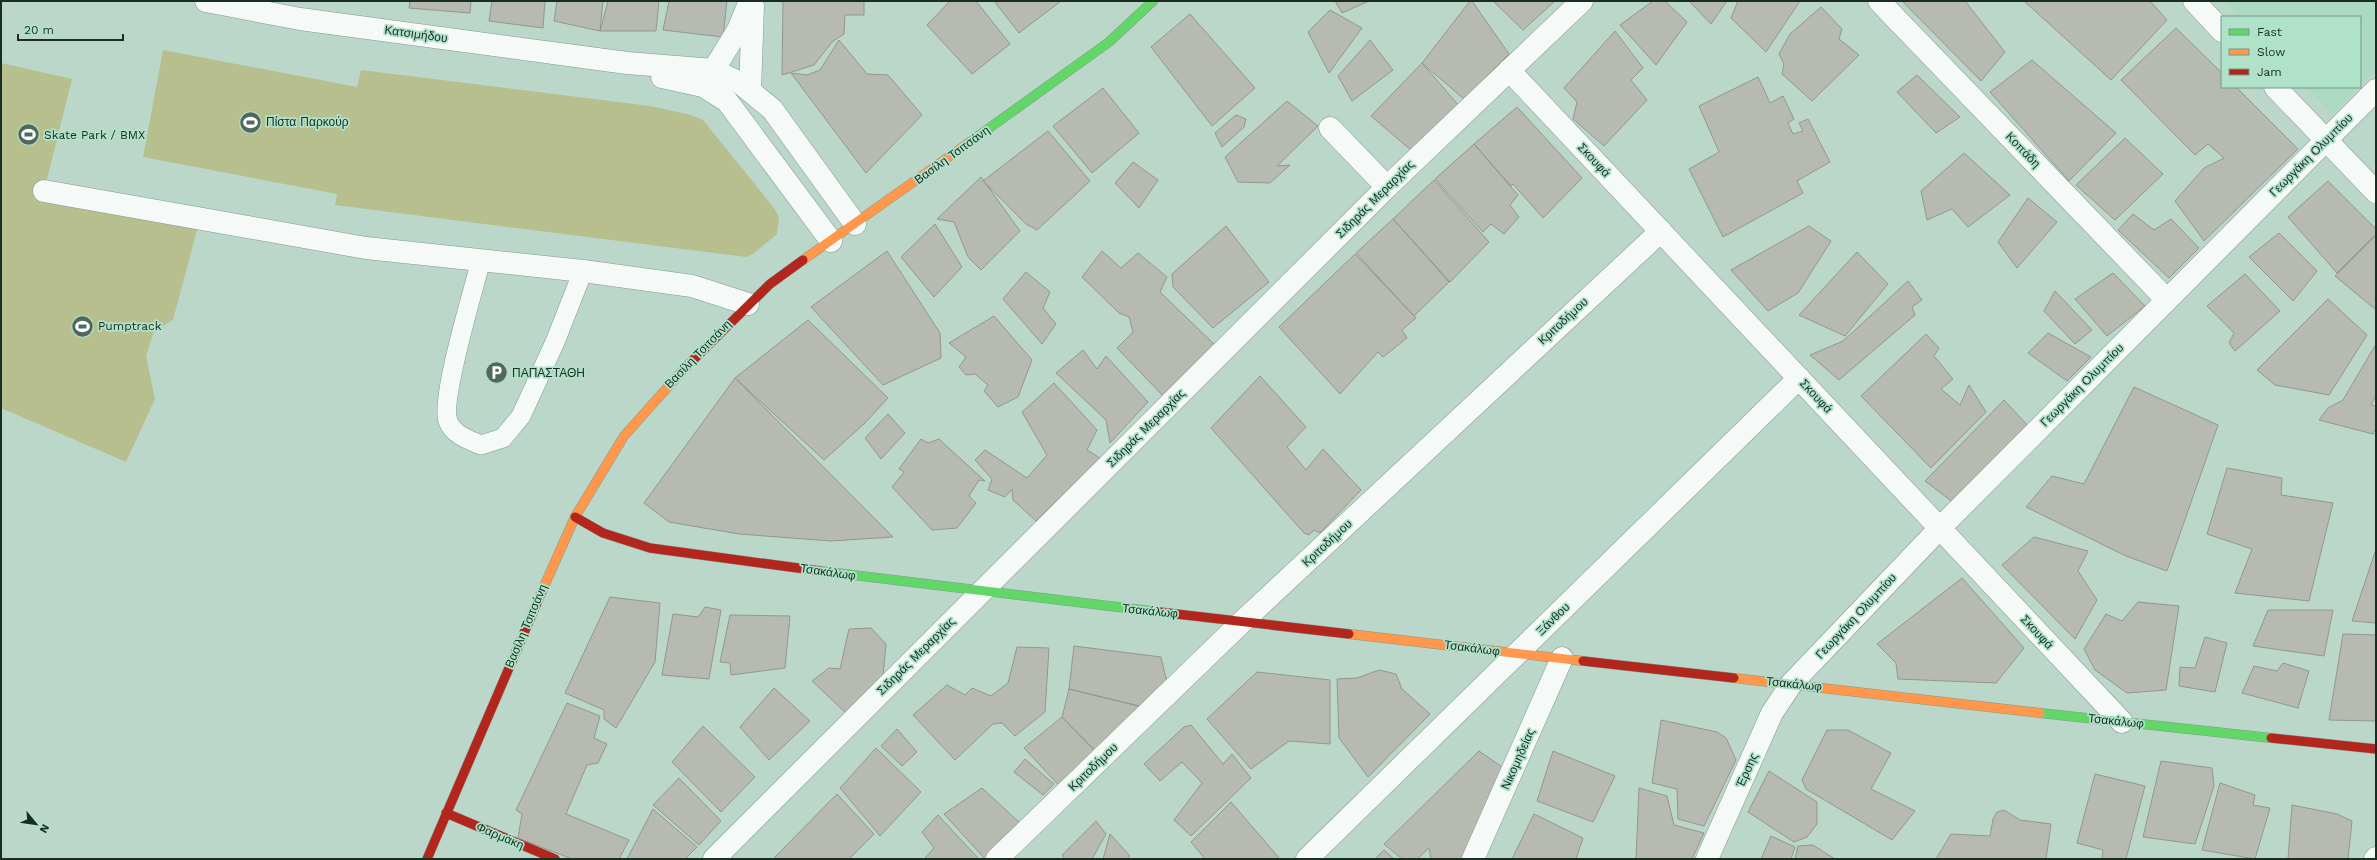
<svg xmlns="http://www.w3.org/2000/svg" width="2377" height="860" viewBox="0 0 2377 860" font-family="'Work Sans',sans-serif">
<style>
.built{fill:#acd9c2}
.green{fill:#b7bf8f}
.building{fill:#b7bab1;stroke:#93978e}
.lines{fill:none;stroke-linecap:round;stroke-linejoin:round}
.lane-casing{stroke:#83998e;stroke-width:20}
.street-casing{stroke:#83998e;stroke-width:23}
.fast-casing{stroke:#83998e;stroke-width:10}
.slow-casing{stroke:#83998e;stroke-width:10}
.jam-casing{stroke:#83998e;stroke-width:10}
.lane{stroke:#f5f9f7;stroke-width:19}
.street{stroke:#f5f9f7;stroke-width:22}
.fast{stroke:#63d668;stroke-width:9}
.slow{stroke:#ff974d;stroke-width:9}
.jam{stroke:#b3261e;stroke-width:9}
.labels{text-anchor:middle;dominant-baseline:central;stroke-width:3.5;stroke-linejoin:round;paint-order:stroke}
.street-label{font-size:12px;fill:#192d23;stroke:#b0e2c9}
.poi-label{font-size:12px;fill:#192d23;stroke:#b0e2c9;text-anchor:start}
</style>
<rect width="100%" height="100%" fill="#bbd7c9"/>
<path class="built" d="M2224,1H2376V70L2360,86V17H2240Z
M2306,87H2359L2332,114Z"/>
<path class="green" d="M163,50L357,87L361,70L650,106L691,115L703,120L774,208L779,217L777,234L753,254L746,257L335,205L337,194L143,157Z
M1,63L72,79L44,191L200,219L173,320L154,331L146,356L155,399L126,462L1,408Z"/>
<path class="building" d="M410,1H471L470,13L409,8Z
M492,1H545L543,28L489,21Z
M557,1H603L600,31L554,21Z
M608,1H659L656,31H600Z
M669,1H727L723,37L663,30Z
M783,1H864V15H845L844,34L833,41L814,65L782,75Z
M950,1H976L1010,44L972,74L927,25Z
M994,1H1061L1019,33Z
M1335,1H1369L1342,13Z
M1470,1H1472L1509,54L1464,99L1422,63Z
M1493,1H1555L1523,30Z
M1653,1H1665L1687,22L1656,65L1620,25Z
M1689,1H1727L1711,24Z
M1738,1H1800L1766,52L1731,18Z
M1902,1H1965L2005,52L1981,81Z
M2024,1H2150L2167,20L2111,80Z
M1821,7L1842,29L1839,39L1859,55L1812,101L1782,74L1784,64L1779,54L1790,34Z
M1330,10L1362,28L1329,73L1308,32Z
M1190,14L1255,88L1212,126L1151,47Z
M2176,28L2222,73V87H2236L2298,149L2204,241L2175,201L2204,168L2224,158L2208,144L2195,155L2121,80Z
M1615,31L1643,68L1631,80L1647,100L1604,146L1573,119L1577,102L1564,88Z
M839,40L867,74L888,75L922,115L866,173L791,73L807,75L820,70Z
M1370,40L1393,70L1352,101L1338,76Z
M2032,60L2116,133L2069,181L1990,92Z
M1422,63L1460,107L1413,152L1371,116Z
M1917,75L1960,117L1936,133L1897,92Z
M1758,77L1770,103L1783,96L1794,119L1788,123L1793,134L1803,131L1799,123L1808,119L1830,162L1797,181L1803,193L1723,237L1689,169L1719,152L1699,106Z
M1103,88L1139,133L1092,173L1053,126Z
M1287,101L1318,126L1277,166L1290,165L1270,183L1238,182L1225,157Z
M1517,107L1582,178L1543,218L1513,184L1511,186L1474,144Z
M1236,115L1246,119L1244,127L1222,147L1215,133Z
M1048,131L1090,181L1037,230L1026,224L983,181Z
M2125,138L2163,174L2115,220L2076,185Z
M1474,144L1518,195L1510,205L1519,217L1504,234L1491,224L1483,232L1435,179Z
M1964,153L2010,195L1968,227L1952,209L1927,220L1921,191Z
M1133,162L1158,180L1139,208L1115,183Z
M981,177L1020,231L981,270L968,257L954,222L937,219Z
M1434,180L1489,242L1450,282L1393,219Z
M2328,181L2376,229V234L2337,273L2288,217Z
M2028,198L2057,222L2017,268L1998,242Z
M2133,214L2154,230L2171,219L2199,248L2169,278L2118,230Z
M1393,219L1449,282L1414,316L1356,253Z
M935,224L962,267L934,297L901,257Z
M1226,226L1269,282L1213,328L1173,287L1172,274Z
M1809,226L1831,241L1798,293L1768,311L1731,270Z
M2279,233L2317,271L2293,301L2249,257Z
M2376,235V310L2335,276Z
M887,251L940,333L941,358L883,385L811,307Z
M1102,251L1121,268L1138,253L1167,277L1160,292L1216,346L1165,398L1117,348L1133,332L1129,317L1119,313L1082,277Z
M1857,252L1888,284L1845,336L1799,315Z
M1355,254L1416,318L1402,330L1407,338L1383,357L1378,352L1340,394L1279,327Z
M1026,272L1050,292L1043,308L1056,324L1042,344L1003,299Z
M2113,273L2145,306L2107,336L2075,299Z
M2245,274L2280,311L2235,351L2229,343L2234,333L2207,306Z
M1908,281L1922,300L1912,307L1915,315L1839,380L1810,355L1843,341Z
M2055,291L2092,330L2075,344L2044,311Z
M2328,299L2367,335L2329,395L2275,385L2257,370Z
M994,316L1032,360L1018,397L998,407L984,391L988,385L975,374L966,375L959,367L966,357L949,343Z
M808,320L888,398L865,423L824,460L735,378Z
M2048,333L2091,357L2067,381L2028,353Z
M1926,334L1939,348L1934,356L1953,379L1941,389L1960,405L1969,385L1986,412L1931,468L1861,396Z
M2376,344V395L2371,405L2376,406V428L2373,434L2319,420L2328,408L2343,400Z
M1083,350L1097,369L1106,356L1148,402L1110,443L1106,420L1056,373Z
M1260,376L1306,427L1287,447L1306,470L1323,449L1361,490L1320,533L1314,530L1309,535L1304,533L1211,428Z
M735,378L893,537L831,541L739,534L669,522L644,503Z
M1054,383L1097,430L1087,450L1100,458L1036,521L1013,500L1012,489L1005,497L988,490L992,479L975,460L985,450L1027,478L1047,455L1022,412Z
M2134,387L2218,425L2167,571L2126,556L2026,507L2052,476L2084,484Z
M2004,400L2030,428L1954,503L1925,481Z
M888,414L905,433L881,459L865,438Z
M921,439L928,443L939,439L985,481L979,480L969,496L976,503L957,528L932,530L892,487L904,472L899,469Z
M2227,468L2282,478L2281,495L2333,503L2309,601L2235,593L2252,549L2207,534Z
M2034,537L2088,551L2078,571L2097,600L2075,639L2002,565Z
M2376,549V623L2352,621Z
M1962,578L2024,648L1996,683L1898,679L1896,663L1877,644Z
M610,597L660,603L655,662L616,728L604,719V710L565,693Z
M2138,602L2179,606L2166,690L2127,693L2095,670L2084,649L2106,614L2122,621Z
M705,607L721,610L709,679L662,675L673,614L698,617Z
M2268,610H2333L2324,656L2253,646Z
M730,615L790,616L785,668L731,675L730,663L720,662Z
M871,628L886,644L883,676L846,713L812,681L829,668L840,669L849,629Z
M2343,634L2376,635V721L2329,720Z
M2205,637L2227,643L2215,692L2179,686L2180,667L2195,668Z
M1074,646L1161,657L1168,687L1147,708L1069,689Z
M1017,647L1049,648L1045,712L1015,736L1002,723L993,724L955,760L913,715L947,685L965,695L972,688L991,696L1008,683Z
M2283,663L2309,671L2298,708L2242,693L2254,666L2277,671Z
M1379,670L1396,674L1402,689L1430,714L1368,777L1339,738L1337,679L1357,678Z
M1257,672L1330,680V744L1289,741L1251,769L1207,719Z
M774,688L810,721L769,760L740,727Z
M1069,689L1147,708L1100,756L1062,717Z
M567,703L600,716L594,738L607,744L598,763L587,765L566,814L629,840L619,859H572L518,838L522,814L516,810Z
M1062,717L1100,756L1064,791L1024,748Z
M1661,720L1717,732L1726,738L1736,760L1704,826L1678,819L1677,789L1652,783Z
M1191,725L1223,764L1232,754L1251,778L1191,836L1174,820L1202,783L1182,762L1160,781L1144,764L1184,727Z
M703,726L755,777L721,812L672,762Z
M897,729L917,752L902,766L881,746Z
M1827,730H1848L1891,753L1871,789L1915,811L1892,840L1806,789L1802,780Z
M876,748L921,792L880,836L840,788Z
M1479,751L1508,771L1469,859H1431L1429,848L1417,859H1402L1384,844Z
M1553,751L1615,776L1593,822L1537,801Z
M1025,759L1054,784L1043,795L1014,772Z
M2161,761L2212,768L2214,786L2195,844L2143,837Z
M1769,771L1817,802V824L1807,837L1794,842L1748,812Z
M2095,774L2145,786L2126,859H2102L2103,850L2077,843Z
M679,778L721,821L699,845L653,805Z
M2220,783L2255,795L2253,805L2270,808L2255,859L2202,850Z
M982,788L1021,824L985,859L944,814Z
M1639,788L1667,796L1674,825L1704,833L1692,859H1636Z
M837,794L874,834L849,859H773Z
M1231,802L1280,859H1205L1191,842Z
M2292,805L2337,814L2352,821L2348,859H2288Z
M653,809L697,847L685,859H627Z
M2004,810L2020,820L2051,824L2046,859H1936L1951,834L1990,836L1993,819L1997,812Z
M1534,814L1583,838L1576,859H1512Z
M938,815L979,859H924L934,848L922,832Z
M1096,821L1106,834L1092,859H1065L1062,855Z
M1110,834L1130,856L1127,859H1103Z
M1771,836L1795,847L1791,859H1761Z
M1813,845L1835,859H1795L1798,846Z
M1384,850L1394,859H1375Z"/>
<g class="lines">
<defs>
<path id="lane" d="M481,260C474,288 440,399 448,421C453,435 469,440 481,445L503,438L521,416L555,342L583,271"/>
<path id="street" d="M206,1L300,19L627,63L714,70L740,83L772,109L855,224
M1879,1L2167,300
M2194,1L2222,31
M1509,70L2122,722
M662,77L703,86L727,101L831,241
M706,82L738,30L750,1
M2275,87L2376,192
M750,90L753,6
M1330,128L1387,187
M44,191L366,248L583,271L692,286L748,304
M714,859L1387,187L1582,1
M997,859L1243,621L1661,231
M1307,859L1799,378
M1473,859L1562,658
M1707,859L1772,713L1792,683L1940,528L2376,90
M2375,859L2376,858"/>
<path id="fast" d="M967,144L1109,42L1153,1
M820,571L1159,612
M2040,713L2271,738"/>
<path id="slow" d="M803,260L967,144
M542,591L575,517L624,436L683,370
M1349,634L1583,661
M1734,678L2040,713"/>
<path id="jam" d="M683,370L770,284L803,260
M575,517L603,533L650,548L820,571
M1159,612L1349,634
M1583,661L1734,678
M2271,738L2376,749
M446,813L555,859
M427,859L542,591"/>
</defs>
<use href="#lane" class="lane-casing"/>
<use href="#street" class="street-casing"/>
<use href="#fast" class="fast-casing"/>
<use href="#slow" class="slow-casing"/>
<use href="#jam" class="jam-casing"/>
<use href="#lane" class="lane"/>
<use href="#street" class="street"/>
<use href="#fast" class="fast"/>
<use href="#slow" class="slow"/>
<use href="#jam" class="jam"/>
</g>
<defs>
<symbol id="stadium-disc" viewBox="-11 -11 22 22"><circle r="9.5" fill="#52685d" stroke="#b0e2c9"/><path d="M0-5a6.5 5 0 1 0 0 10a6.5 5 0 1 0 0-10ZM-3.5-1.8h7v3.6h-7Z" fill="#fff"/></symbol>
<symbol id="parking-disc" viewBox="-11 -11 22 22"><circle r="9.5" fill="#52685d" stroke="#b0e2c9"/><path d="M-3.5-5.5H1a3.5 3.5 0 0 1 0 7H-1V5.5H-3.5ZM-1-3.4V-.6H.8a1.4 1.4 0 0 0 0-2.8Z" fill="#fff"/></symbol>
</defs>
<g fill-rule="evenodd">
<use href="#stadium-disc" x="238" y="110" width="25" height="25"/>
<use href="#stadium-disc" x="16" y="122" width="25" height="25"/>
<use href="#stadium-disc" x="70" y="314" width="25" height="25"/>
<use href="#parking-disc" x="484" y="360" width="25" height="25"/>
</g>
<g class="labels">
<g class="street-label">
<text transform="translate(416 34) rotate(8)">Κατσιμήδου</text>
<text transform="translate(2023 150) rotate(46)">Κοπάδη</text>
<text transform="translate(952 155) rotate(-36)">Βασίλη Τσιτσάνη</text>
<text transform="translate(2311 155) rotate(-45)">Γεωργάκη Ολυμπίου</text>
<text transform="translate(1594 160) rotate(47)">Σκουφά</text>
<text transform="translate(1375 199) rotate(-45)">Σιδηράς Μεραρχίας</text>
<text transform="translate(1563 321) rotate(-43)">Κριτοδήμου</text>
<text transform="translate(698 354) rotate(-46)">Βασίλη Τσιτσάνη</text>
<text transform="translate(2082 385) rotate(-45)">Γεωργάκη Ολυμπίου</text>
<text transform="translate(1816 396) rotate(47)">Σκουφά</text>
<text transform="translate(1146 428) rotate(-45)">Σιδηράς Μεραρχίας</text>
<text transform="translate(1327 543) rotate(-43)">Κριτοδήμου</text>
<text transform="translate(828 572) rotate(8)">Τσακάλωφ</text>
<text transform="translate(1150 611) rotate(6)">Τσακάλωφ</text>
<text transform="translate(1856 616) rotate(-47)">Γεωργάκη Ολυμπίου</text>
<text transform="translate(1553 619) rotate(-44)">Ξάνθου</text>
<text transform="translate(526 626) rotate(-67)">Βασίλη Τσιτσάνη</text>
<text transform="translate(2037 632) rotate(47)">Σκουφά</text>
<text transform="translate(1472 648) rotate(7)">Τσακάλωφ</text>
<text transform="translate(916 656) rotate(-45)">Σιδηράς Μεραρχίας</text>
<text transform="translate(1794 684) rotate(6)">Τσακάλωφ</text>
<text transform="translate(2116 721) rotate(6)">Τσακάλωφ</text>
<text transform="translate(1518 759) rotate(-66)">Νικομηδείας</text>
<text transform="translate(1093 767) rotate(-44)">Κριτοδήμου</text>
<text transform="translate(1747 770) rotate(-66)">Έρσης</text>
<text transform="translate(500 836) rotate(23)">Φαρμάκη</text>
</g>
<g class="poi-label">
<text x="266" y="122">Πίστα Παρκούρ</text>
<text x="44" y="135">Skate Park / BMX</text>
<text x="98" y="326">Pumptrack</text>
<text x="512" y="373">ΠΑΠΑΣΤΑΘΗ</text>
</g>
</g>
<rect width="2377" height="860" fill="none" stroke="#192d23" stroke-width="4"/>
<rect x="2221" y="16" width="140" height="72" fill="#b0e2c9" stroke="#749a87"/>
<rect x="2229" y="29" width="20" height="6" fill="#63d668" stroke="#749a87"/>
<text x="2257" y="36" font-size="12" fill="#192d23">Fast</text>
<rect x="2229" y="49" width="20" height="6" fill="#ff974d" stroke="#749a87"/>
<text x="2257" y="56" font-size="12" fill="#192d23">Slow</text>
<rect x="2229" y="69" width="20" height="6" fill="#b3261e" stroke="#749a87"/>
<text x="2257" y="76" font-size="12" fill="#192d23">Jam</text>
<g transform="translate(36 824) rotate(119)" stroke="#b0e2c9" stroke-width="3" paint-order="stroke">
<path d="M0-3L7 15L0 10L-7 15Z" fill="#192d23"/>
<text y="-6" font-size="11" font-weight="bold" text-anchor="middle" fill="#192d23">N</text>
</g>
<path d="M18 34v6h105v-6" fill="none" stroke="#192d23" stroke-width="2"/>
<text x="24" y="34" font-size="12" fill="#192d23" stroke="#b0e2c9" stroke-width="3" paint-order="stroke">20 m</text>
</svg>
